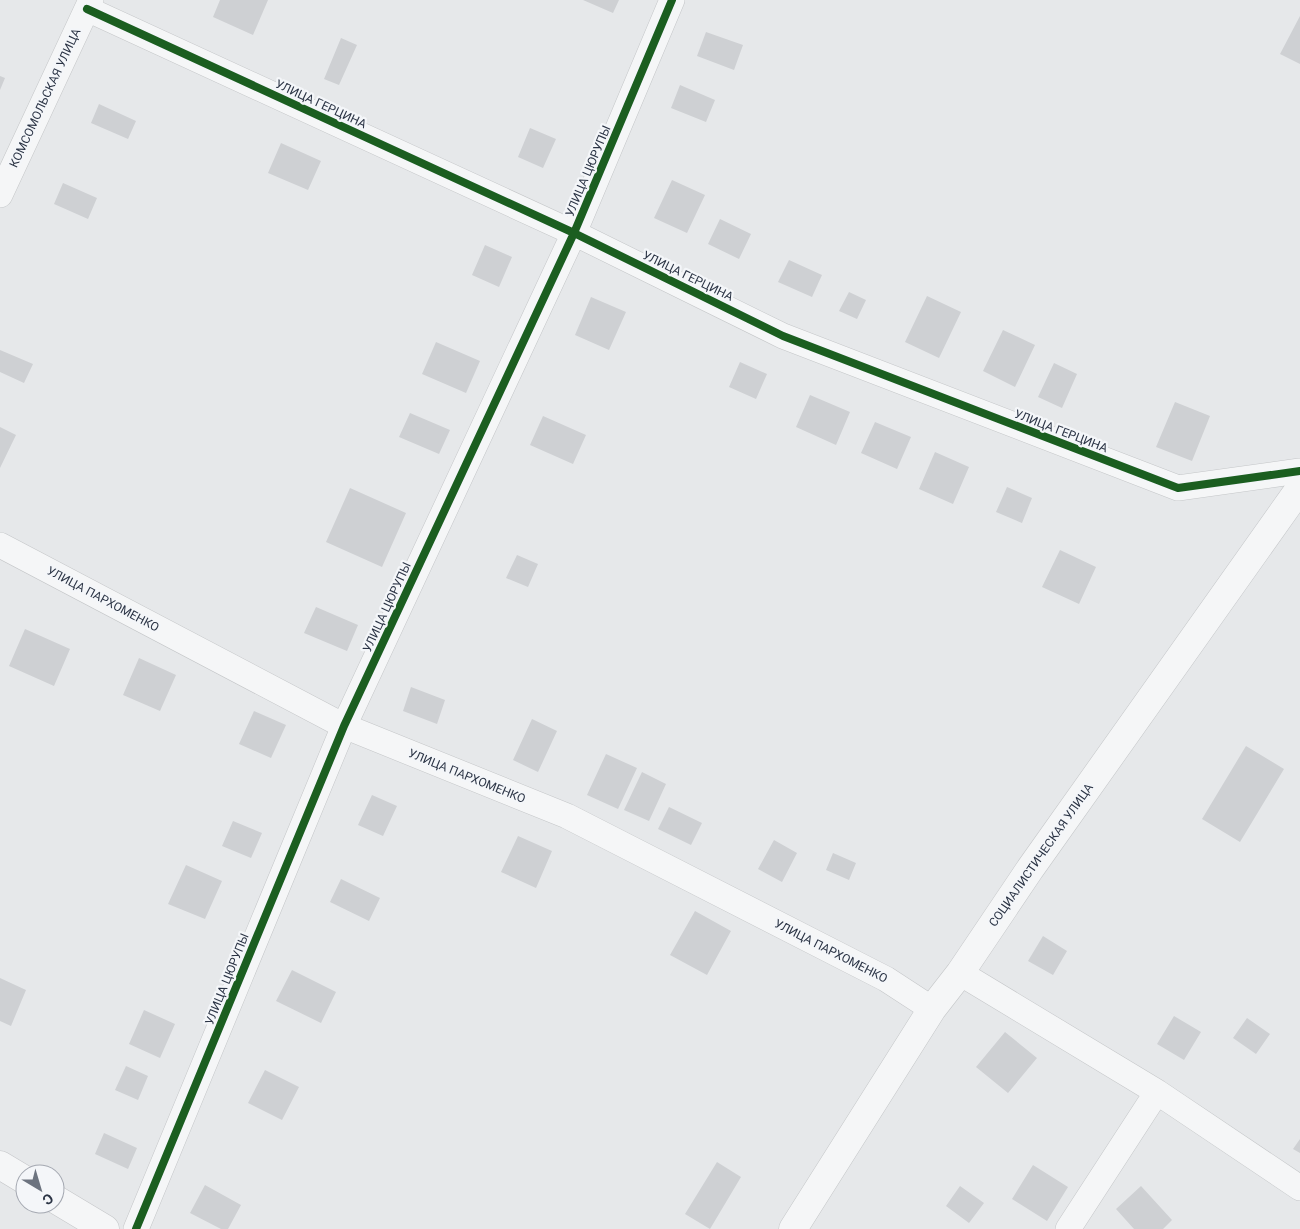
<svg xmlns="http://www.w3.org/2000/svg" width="1300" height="1229" viewBox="0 0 1300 1229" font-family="Roboto,sans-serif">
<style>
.building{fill:#ced0d3}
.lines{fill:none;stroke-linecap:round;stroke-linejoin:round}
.minor-casing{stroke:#c4c6c8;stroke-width:26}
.tertiary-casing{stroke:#c4c6c8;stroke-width:29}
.minor{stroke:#f5f6f7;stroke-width:25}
.tertiary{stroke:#f5f6f7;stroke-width:28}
.cycleway-casing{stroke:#f4f6f9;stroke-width:11}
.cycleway{stroke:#1b5e20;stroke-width:8}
.labels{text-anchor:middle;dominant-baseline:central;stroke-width:4.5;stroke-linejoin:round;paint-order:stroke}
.street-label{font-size:12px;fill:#2b3445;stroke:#f4f6f9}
</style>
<rect width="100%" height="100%" fill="#e6e8ea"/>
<path class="building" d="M220,0H268L253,35L213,17Z
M583,0H619L613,13Z
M1300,16V64L1280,54Z
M706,32L743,45L734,70L697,56Z
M341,38L357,45L339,85L324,79Z
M0,76L5,78L0,90Z
M680,85L715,100L706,122L671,108Z
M99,104L136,121L128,139L91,123Z
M530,128L556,139L543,168L518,157Z
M281,143L321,161L308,190L268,173Z
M672,180L705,195L687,233L654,218Z
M63,183L97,198L88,219L54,204Z
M720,219L751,234L739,259L708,244Z
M485,245L512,257L499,287L472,275Z
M789,260L822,275L812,297L778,282Z
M849,292L866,300L857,319L839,311Z
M927,296L961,312L939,358L905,342Z
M591,297L626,312L609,350L575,335Z
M1003,330L1035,345L1015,387L983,371Z
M436,342L480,361L466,393L422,374Z
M0,350L33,364L24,383L0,372Z
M740,362L767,374L756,399L729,387Z
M1054,363L1077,374L1062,408L1038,397Z
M810,395L850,412L836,445L796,427Z
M1175,402L1210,416L1192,461L1156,447Z
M410,413L450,430L439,454L399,437Z
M543,416L586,435L573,464L530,445Z
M875,422L911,437L897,469L861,453Z
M0,427L16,435L0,468Z
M935,452L969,467L953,504L919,489Z
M1007,487L1032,498L1022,523L996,512Z
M350,488L406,513L382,567L326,542Z
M1060,550L1096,567L1079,604L1042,587Z
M517,555L538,564L528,587L506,578Z
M316,607L358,625L347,651L304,633Z
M25,629L70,649L54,686L9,666Z
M139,658L176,675L160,711L123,695Z
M411,687L445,700L437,724L403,711Z
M254,711L286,725L271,758L239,744Z
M532,719L557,731L538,772L513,760Z
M1246,746L1284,769L1240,842L1202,819Z
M606,754L637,768L618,809L587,795Z
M642,772L666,784L649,821L624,810Z
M372,795L397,806L383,836L358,825Z
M669,807L702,823L691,845L658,829Z
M233,821L262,833L251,858L222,846Z
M518,836L552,851L536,888L501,872Z
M774,840L797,853L782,882L758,869Z
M833,853L856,863L849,880L826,870Z
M186,865L222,881L205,919L168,904Z
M341,879L380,898L369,921L330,902Z
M695,911L731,931L707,975L670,955Z
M1043,936L1067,951L1053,975L1028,961Z
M292,970L336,992L321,1023L276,1001Z
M0,978L26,990L11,1026L0,1021Z
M144,1010L175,1024L160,1058L129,1044Z
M1174,1016L1201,1032L1184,1060L1157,1044Z
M1247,1018L1270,1034L1256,1054L1233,1038Z
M1005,1032L1037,1058L1008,1093L976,1067Z
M126,1066L148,1076L138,1100L115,1090Z
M265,1070L299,1087L282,1120L248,1103Z
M104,1133L137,1148L128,1169L95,1154Z
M1300,1139V1153L1293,1149Z
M717,1162L741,1177L710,1229L685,1214Z
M1033,1165L1068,1187L1047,1221L1012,1199Z
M205,1185L241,1205L228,1229H221L190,1213Z
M960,1186L984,1203L969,1223L946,1206Z
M1141,1186L1172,1220L1163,1229H1134L1116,1209Z"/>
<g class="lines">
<defs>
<path id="minor" d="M87,9L574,233L783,336L1178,488L1300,471
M0,195L91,0
M0,545L344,726L567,816L886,979L932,1009
M960,973L1157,1092L1300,1188
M136,1229L344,726L574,233L672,0
M1068,1229L1157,1092"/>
<path id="tertiary" d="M0,1165L25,1180
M55,1199L105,1229
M793,1229L932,1009L960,973L1030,869L1300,488"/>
</defs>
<use href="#minor" class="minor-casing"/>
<use href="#tertiary" class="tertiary-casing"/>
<use href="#minor" class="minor"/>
<use href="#tertiary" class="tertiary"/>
<defs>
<path id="cycleway" d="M87,9L574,233L783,336L1178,488L1300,471
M136,1229L344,726L574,233L672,0"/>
</defs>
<use href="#cycleway" class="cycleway-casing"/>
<use href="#cycleway" class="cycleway"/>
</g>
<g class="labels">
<g class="street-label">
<text transform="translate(45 98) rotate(-65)">КОМСОМОЛЬСКАЯ УЛИЦА</text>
<text transform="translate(321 104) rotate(25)">УЛИЦА ГЕРЦИНА</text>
<text transform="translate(588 171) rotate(-67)">УЛИЦА ЦЮРУПЫ</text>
<text transform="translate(688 276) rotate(26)">УЛИЦА ГЕРЦИНА</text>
<text transform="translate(1061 431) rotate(21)">УЛИЦА ГЕРЦИНА</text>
<text transform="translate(103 599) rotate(28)">УЛИЦА ПАРХОМЕНКО</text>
<text transform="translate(387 607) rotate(-65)">УЛИЦА ЦЮРУПЫ</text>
<text transform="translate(467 776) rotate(22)">УЛИЦА ПАРХОМЕНКО</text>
<text transform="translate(1041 855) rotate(-55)">СОЦИАЛИСТИЧЕСКАЯ УЛИЦА</text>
<text transform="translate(831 951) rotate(27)">УЛИЦА ПАРХОМЕНКО</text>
<text transform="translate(227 979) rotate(-68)">УЛИЦА ЦЮРУПЫ</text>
</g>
</g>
<g transform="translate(40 1189) rotate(142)"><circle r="24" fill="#f4f6f9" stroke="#a4a8b1"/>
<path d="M0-4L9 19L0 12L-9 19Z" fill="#6c737f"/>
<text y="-8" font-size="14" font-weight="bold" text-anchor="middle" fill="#2b3445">С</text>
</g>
</svg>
